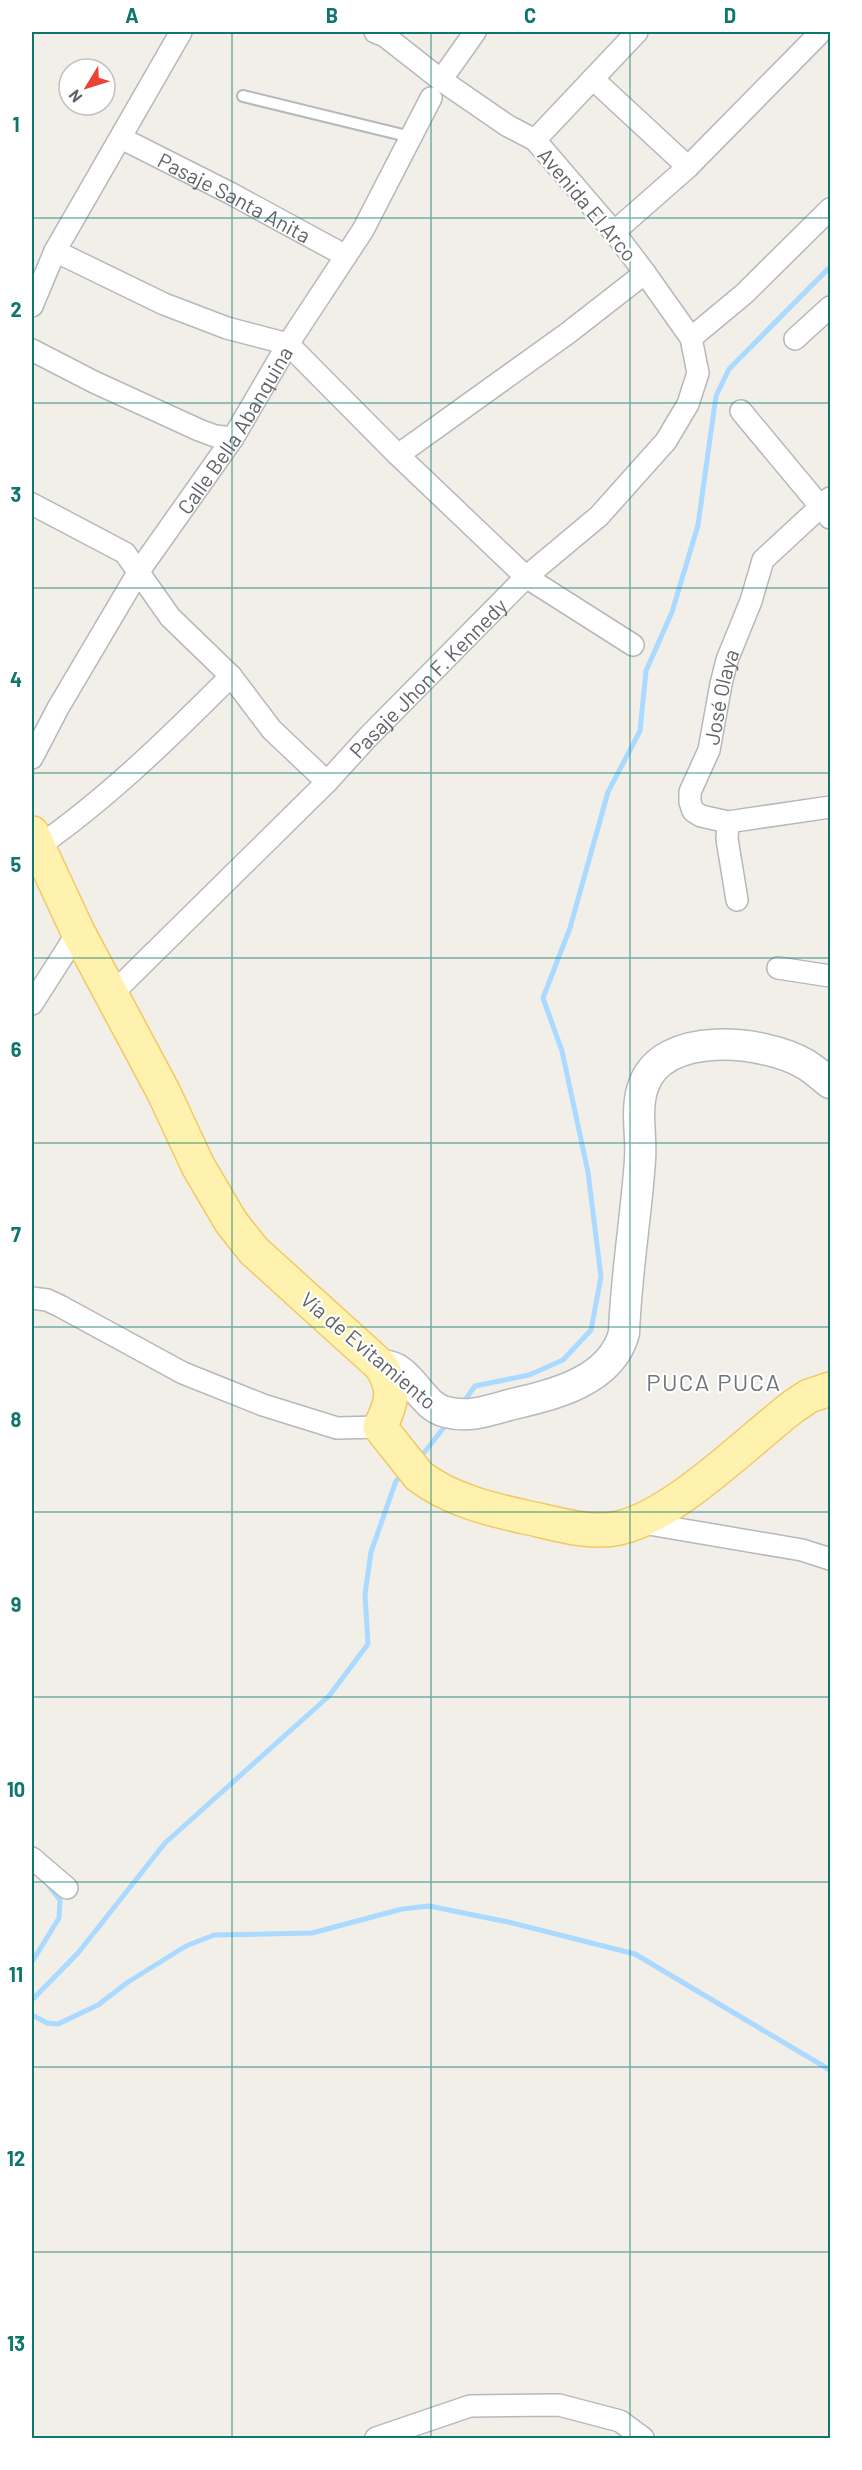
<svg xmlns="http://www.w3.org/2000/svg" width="862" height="2470" viewBox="0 0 862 2470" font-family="Barlow,sans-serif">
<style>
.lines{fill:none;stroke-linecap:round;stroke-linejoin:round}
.stream{stroke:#aadaff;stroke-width:5}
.lane-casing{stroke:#b5b8bc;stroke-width:14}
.street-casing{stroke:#b5b8bc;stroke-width:24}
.secondary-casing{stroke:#b6babf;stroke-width:33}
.primary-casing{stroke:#f2c960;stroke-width:36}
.lane{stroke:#fff;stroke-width:10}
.street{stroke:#fff;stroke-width:21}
.secondary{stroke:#fff;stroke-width:30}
.primary{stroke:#fff2af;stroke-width:33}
.grid{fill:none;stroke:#0f766e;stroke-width:1.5;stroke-opacity:0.55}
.labels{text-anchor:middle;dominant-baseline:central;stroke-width:4.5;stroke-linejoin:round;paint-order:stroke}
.street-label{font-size:21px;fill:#5f6368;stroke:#fff}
.quarter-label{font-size:24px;letter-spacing:1.5px;fill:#70757a;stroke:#fff}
.neatline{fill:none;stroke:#0f766e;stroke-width:2}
.grid-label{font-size:20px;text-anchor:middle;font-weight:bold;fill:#0f766e}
</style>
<rect width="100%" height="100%" fill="#f1efe8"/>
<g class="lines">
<path class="stream" d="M462,1404L475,1386L529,1375L563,1360L591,1330L601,1277L588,1172L562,1051L543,998L570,928L608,792L640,731L646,671L672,612L698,525L716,396L729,369L830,267
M419,1459L449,1421
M32,1962L59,1918L60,1900L45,1881
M32,2000L78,1953L165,1843L329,1696L368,1644L365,1594L371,1552L396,1481L404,1474
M32,2015L47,2023L58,2024L98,2005L128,1982L186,1946L214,1935L312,1933L402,1909L429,1906L508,1922L635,1954L830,2070"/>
<defs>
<path id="lane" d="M243,96L411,137"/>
<g id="street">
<path d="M593,79L688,167"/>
<path d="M441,80L475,32"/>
<path id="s1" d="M121,138L230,193L346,256"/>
<path d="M535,140L637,32"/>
<path d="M614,232L688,167L818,35"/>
<path d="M55,251L164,304L227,328L288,344L398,455L526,577L633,645"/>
<path d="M32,306L55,251L181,32"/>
<path d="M691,338L744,294L830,209"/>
<path d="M795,339L830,307"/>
<path d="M32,350L94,382L199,430L215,436L233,438"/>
<path d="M741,411L830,518"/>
<path d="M398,455L568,333L645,273"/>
<path d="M32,504L125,553L170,617L231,676L272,730L327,782"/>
<path id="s2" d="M32,758L58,708L139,571L233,438L288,344L363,230L431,98"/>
<path d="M728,822L830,807"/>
<path d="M39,846C109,797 171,736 231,676"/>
<path id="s3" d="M737,900L727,839L728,822L701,816L693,811L690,802V792L709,750L721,684L727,660L751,601L763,560L830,498"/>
<path d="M778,968L830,976"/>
<path id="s4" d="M112,994L327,782L367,738L526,577L599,516L666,441L688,404L698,373L691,338L645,273L614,232L535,140L508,126L441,80L385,36L375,32"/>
<path d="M32,1004L78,932"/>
<path d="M32,1298L47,1300L60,1306L183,1373L263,1405L337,1428L380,1427"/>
<path d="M637,1522L802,1550L830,1559"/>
<path d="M32,1858L67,1888"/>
<path d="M376,2438L470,2406L559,2405L620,2421L643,2438"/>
</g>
<path id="secondary" d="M381,1366C410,1363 419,1406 446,1412C469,1418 487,1411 509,1405C552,1395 611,1382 624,1333C626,1275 636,1218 640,1160C642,1137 635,1110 643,1087C661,1029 764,1040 805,1064C814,1069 822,1077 830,1083"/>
<path id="primary" d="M32,833L78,932L164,1093L198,1166L231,1222L254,1251L381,1366C396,1390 392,1403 380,1427L419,1476C449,1499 488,1509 525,1517C554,1523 590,1535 619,1528C674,1516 748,1441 794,1406L809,1396L830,1389"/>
</defs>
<use href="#lane" class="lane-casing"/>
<use href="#street" class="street-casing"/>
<use href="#secondary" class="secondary-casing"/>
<use href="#primary" class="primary-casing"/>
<use href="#lane" class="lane"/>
<use href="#street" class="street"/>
<use href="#secondary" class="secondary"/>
<use href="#primary" class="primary"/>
</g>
<path class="grid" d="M232,32V2438M431,32V2438M630,32V2438M32,218H830M32,403H830M32,588H830M32,773H830M32,958H830M32,1143H830M32,1327H830M32,1512H830M32,1697H830M32,1882H830M32,2067H830M32,2252H830"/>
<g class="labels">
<g class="street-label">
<text stroke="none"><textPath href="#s1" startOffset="128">Pasaje Santa Anita</textPath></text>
<text transform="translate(588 204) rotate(50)">Avenida El Arco</text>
<text stroke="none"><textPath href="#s2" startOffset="386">Calle Bella Abanquina</textPath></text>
<text stroke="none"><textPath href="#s4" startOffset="447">Pasaje Jhon F. Kennedy</textPath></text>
<text stroke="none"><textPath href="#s3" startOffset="236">José Olaya</textPath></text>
<text transform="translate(369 1350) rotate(40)">Vía de Evitamiento</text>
</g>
<g class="quarter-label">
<text x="714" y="1381">PUCA PUCA</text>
</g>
</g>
<rect width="862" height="2470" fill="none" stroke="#ffffff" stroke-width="66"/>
<g transform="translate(87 87) rotate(232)"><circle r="28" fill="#ffffff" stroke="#bfc1c3" stroke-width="1.5"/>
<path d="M0-4.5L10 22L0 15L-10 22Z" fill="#ea4335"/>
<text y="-9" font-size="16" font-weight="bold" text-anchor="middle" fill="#5f6368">N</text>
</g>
<rect x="33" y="33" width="796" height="2404" class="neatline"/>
<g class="grid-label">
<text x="132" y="23">A</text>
<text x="332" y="23">B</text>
<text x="530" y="23">C</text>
<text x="730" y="23">D</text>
<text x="16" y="132">1</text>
<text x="16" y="317">2</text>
<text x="16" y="502">3</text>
<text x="16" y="687">4</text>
<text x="16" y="872">5</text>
<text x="16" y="1057">6</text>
<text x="16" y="1242">7</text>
<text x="16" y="1427">8</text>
<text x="16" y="1612">9</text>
<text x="16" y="1797">10</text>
<text x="16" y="1982">11</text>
<text x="16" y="2166">12</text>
<text x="16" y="2351">13</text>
</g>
</svg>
